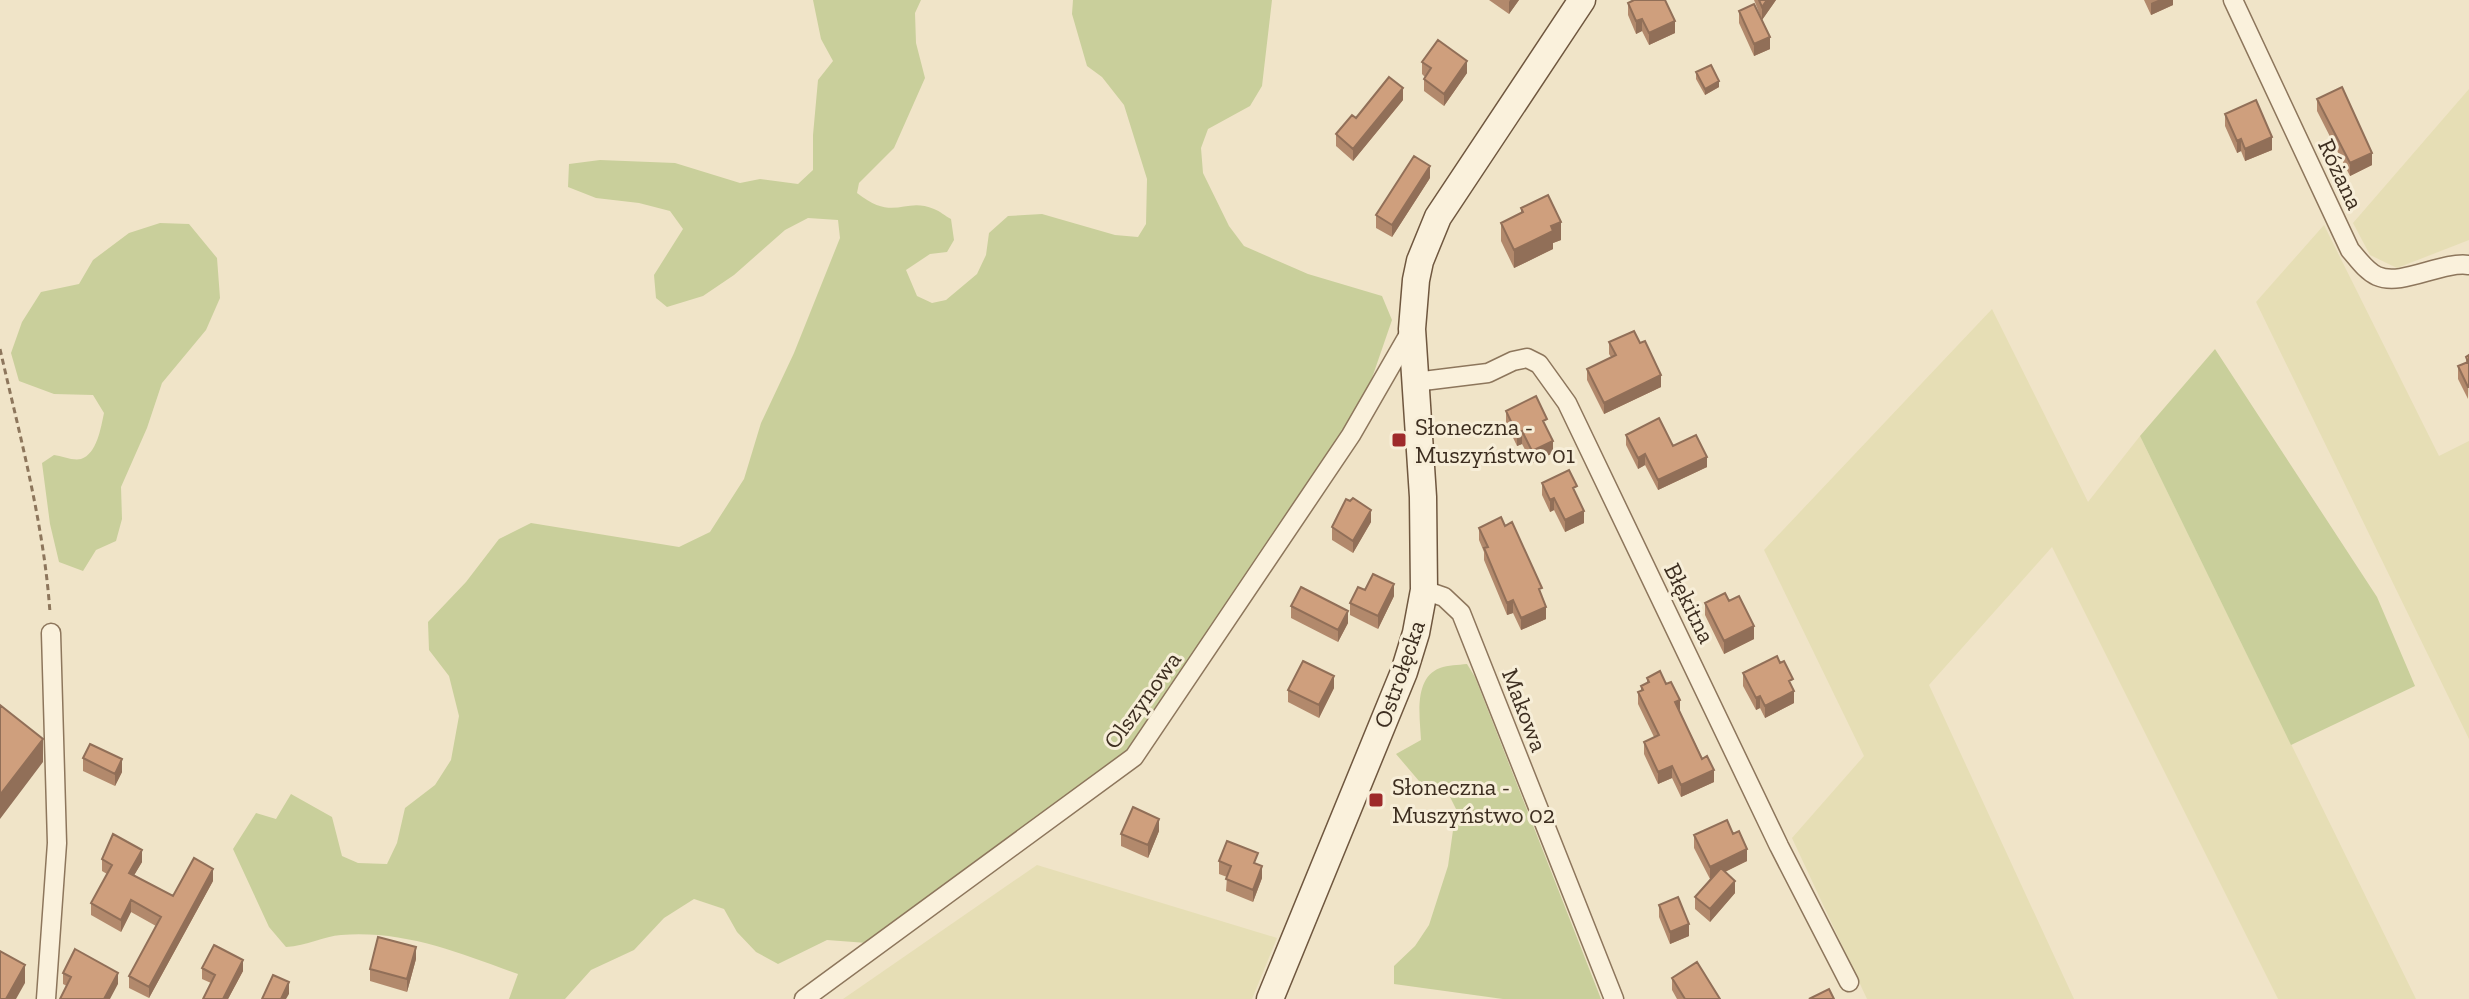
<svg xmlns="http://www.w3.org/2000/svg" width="2469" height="999" viewBox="0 0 2469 999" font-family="'Zilla Slab',serif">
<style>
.farmland{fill:#e6deb5}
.green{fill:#c9cf9b}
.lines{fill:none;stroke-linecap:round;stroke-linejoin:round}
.street-casing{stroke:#8d765c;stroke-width:21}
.secondary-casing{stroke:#6f573f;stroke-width:29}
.path{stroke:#8d765c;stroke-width:3;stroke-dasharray:6 4;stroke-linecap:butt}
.street{stroke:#faf1dc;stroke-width:18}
.secondary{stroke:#faf1dc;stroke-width:26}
.wall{fill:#b2896c}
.shaded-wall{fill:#916f58}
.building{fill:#cf9f7d;stroke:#916f58;stroke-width:2}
.poi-dot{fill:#9e2a2b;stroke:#f7eed8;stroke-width:3}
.labels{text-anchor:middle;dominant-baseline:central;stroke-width:6;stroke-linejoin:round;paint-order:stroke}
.street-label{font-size:24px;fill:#3d2e20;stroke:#f7eed8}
.poi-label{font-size:24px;fill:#3d2e20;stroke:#f7eed8;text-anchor:start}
</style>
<rect width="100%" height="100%" fill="#f0e4c8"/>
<path class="farmland" d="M2469,89V240L2397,268L2370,255L2353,223Z
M2324,225L2439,456L2469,441V739L2256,302Z
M1992,309L2088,502L2140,436L2416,999H2278L2052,547L1929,685L2074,999H1867L1792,838L1864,756L1764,550Z
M1037,865L1277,938L1252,999H843Z"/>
<path class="green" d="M813,0H921L915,13L916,43L925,78L894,148L859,183L857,193C895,223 904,196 934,209C940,211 945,216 951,219L954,240L947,252L930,254L906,270L917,296L932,303L946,300L977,274L986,255L989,233L1008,216L1042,214L1115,235L1138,237L1146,224L1147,179L1124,105L1102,77L1087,66L1072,14L1073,0H1272L1262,86L1250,106L1208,129L1201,148L1203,173L1229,226L1244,246L1308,274L1382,296L1392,320L1372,378L1346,435L1144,736L1119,762L867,943L827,940L778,964L756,952L737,932L724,909L694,899L664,918L634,950L591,970L565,999H509L518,974C459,953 405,930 341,935C324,936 307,946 286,947L269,927L233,849L256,813L276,819L291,794L332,817L342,856L358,863L387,864L397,843L405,808L435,785L451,760L459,716L449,676L429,650L428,622L466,582L499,539L531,523L679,547L710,532L744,479L761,423L794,353L840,238L838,220L808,218L785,230L734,275L703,296L667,307L656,298L654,275L683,229L670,211L639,203L596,198L568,187L569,164L600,160L675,163L740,183L760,179L798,184L813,170V135L818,80L833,61L821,39Z
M160,223L189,224L217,258L220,298L206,330L162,383L147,428L121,487L122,519L116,541L96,550L83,571L59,562L50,524L42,463L54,455C62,456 73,461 81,459C97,454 101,427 104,413L93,395L54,394L19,381L11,353L22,322L41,292L79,284L93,260L129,233Z
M2215,349L2377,597L2415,686L2291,745L2140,436Z
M1467,664L1475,677L1601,999H1503L1394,984V966L1415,946L1429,925L1448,866L1456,809L1446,789L1419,781L1396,754L1421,740C1420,718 1413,678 1440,668C1448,665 1458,665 1467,664Z"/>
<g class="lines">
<defs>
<path id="street" d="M2233,0L2350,250C2358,259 2366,271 2377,276C2402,287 2441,261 2469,265
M1415,382L1488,373L1513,361L1527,358L1539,364L1567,403L1779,846L1849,982
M1424,590L1444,597L1461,613L1614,999
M46,999L57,843L51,633
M804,999L1134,757L1351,435L1412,329"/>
<path id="secondary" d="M1270,999L1404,672L1416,633L1424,590L1423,497L1412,329L1416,280L1420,261L1438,217L1582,0"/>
</defs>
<use href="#street" class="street-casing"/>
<use href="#secondary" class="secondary-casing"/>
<path class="path" d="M0,349C20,437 44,524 50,613"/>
<use href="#street" class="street"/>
<use href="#secondary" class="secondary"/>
</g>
<path class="wall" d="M1489,0H1519L1509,14Z
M1754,0H1776L1762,20Z
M2144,0H2173V5L2151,15Z
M1628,3L1675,33L1649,45L1642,31L1636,34L1628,15Z
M1739,11L1770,49L1754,56L1739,23Z
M1422,62L1467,73L1444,106L1424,91V79L1425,77L1422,74Z
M1696,72L1719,87L1705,95L1696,79Z
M2317,99L2372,165L2350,176L2317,111Z
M1403,100L1353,161L1336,146V134L1356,118Z
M2225,114L2272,150L2245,161L2241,151L2237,153L2225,126Z
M1430,178L1392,237L1376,228V215Z
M1521,208L1561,240L1553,243V249L1514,268L1501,241V223L1521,213Z
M1609,342L1640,343L1661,387L1604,414L1587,380V369L1611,357L1609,354Z
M2469,355L2468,399L2458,379V366L2466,363V357Z
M1506,411L1547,429L1553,453L1532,463L1522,444L1517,446L1506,423Z
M1626,435L1673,446L1707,467L1658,490L1645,465L1638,469L1626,445Z
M1542,483L1577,497L1584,523L1565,532L1554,510L1550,512L1542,495Z
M1371,522L1353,553L1332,540V527Z
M1479,528L1542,598L1546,619L1521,630L1513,613L1507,615L1484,560V552L1479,540Z
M1365,590L1394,596L1378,629L1350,615V603Z
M1705,603L1754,639L1724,654L1705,615Z
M1291,606L1348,623L1338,642L1291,618Z
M1743,673L1793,689L1794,703L1765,718L1760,708L1756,710L1743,686Z
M1647,678L1680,712L1714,782L1681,797L1672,778L1658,784L1644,754V742L1654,737L1638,704V692L1641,691V686L1647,683Z
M1334,688L1319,718L1288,702V690Z
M83,758L122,772L115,786L83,771Z
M1159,831L1148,858L1121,846V834Z
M1694,835L1747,861L1725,872L1735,893L1710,922L1695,909V897L1710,879L1694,848Z
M102,859L142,862L134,875L173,896L213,881L149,998L129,988V976L156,926L131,912L121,932L91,915V903L107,874L102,871Z
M1219,861L1258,864L1262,878L1253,902L1226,891L1227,877L1219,874Z
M1659,905L1689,936L1670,944L1659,917Z
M416,959L407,992L370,981V969Z
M202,968L243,971L228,999H203L211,983L202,979Z
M63,973L118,984L67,986L63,984Z
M1672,978L1720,999H1677L1672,990Z"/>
<path class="shaded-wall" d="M1510,0H1519L1509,14V2Z
M1767,0H1776L1762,20V7Z
M2158,0H2173V5L2151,15V3Z
M1642,19V31L1636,34V21Z
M1675,21V33L1649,45V33Z
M1770,37V49L1754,56V44Z
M1467,61V73L1444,106V94Z
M1719,81V87L1705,95V89Z
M1403,88V100L1353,161V149Z
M2272,137V150L2245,161V149Z
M2241,139V151L2237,153V141Z
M2372,153V165L2350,176V163Z
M1430,166V178L1392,237V225Z
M1561,222V240L1553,243V249L1514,268V250L1551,226Z
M1661,375V387L1604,414V403Z
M1522,431V444L1517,446V434Z
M1553,441V453L1532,463V451Z
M1645,454V465L1638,469V458Z
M1707,457V467L1658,490V480Z
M1554,498V510L1550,512V500Z
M1371,510V522L1353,553V541Z
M1584,511V523L1565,532V520Z
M1394,584V596L1378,629V616Z
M1513,600V613L1507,615V603Z
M1546,607V619L1521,630V618Z
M1348,611V623L1338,642V630Z
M1754,626V639L1724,654V641Z
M1334,676V688L1319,718V705Z
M1794,691V703L1765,718V706Z
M1760,696V708L1756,710V698Z
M1680,700V712L1675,702Z
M43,739V762L0,819V795Z
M122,759V772L115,786V774Z
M1672,766V778L1658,784V772Z
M1714,770V782L1681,797V785Z
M1159,819V831L1148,858V845Z
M1747,849V861L1710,879V867Z
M142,850V862L129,884V873Z
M1262,866V878L1253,902V890Z
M213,869V881L149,998V987Z
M1735,881V893L1710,922V909Z
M131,900V912L121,932V920Z
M1689,924V936L1670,944V932Z
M416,947V959L407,992V979Z
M243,960V971L228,999H223Z
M25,965V983L16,999H6Z
M118,973V984L110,999H104Z
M289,982V994L286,999H281Z"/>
<path class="building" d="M1634,0H1665L1675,21L1649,33L1642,19L1636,21L1628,3Z
M1759,0H1767L1762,7Z
M1754,4L1770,37L1754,44L1739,11Z
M1438,40L1467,61L1444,94L1424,79L1431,68L1422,62Z
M1711,65L1719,81L1705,89L1696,72Z
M1389,77L1403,88L1353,149L1336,134L1352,115L1356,118Z
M2342,87L2372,153L2350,163L2317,99Z
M2256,100L2272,137L2245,149L2241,139L2237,141L2225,114Z
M1414,156L1430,166L1392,225L1376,215Z
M1548,195L1561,222L1551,226L1553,231L1514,250L1501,223L1523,212L1521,208Z
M1634,331L1640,343L1645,341L1661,375L1604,403L1587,369L1616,355L1609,342Z
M2469,355V387H2468L2458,366L2468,362L2466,357Z
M1536,396L1547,419L1543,421L1553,441L1532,451L1522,431L1517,434L1506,411Z
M1659,418L1673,446L1696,435L1707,457L1658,480L1645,454L1638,458L1626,435Z
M1569,470L1577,486L1573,488L1584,511L1565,520L1554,498L1550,500L1542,483Z
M1353,498L1371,510L1353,541L1332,527L1346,499L1350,501Z
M1501,517L1505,526L1512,522L1542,588L1539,589L1546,607L1521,618L1513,600L1507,603L1484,548L1488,547L1479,528Z
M1373,574L1394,584L1378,616L1350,603L1358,587L1365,590Z
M1301,587L1348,611L1338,630L1291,606Z
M1725,593L1729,601L1739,596L1754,626L1724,641L1705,603Z
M1777,656L1780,663L1784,661L1793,679L1789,681L1794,691L1765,706L1760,696L1756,698L1743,673Z
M1303,661L1334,676L1319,705L1288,690Z
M1660,671L1666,684L1671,682L1680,700L1675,702L1702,759L1707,756L1714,770L1681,785L1672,766L1658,772L1644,742L1659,735L1638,692L1643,690L1641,686L1649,682L1647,678Z
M0,705L43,739L0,795Z
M90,744L122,759L115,774L83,758Z
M1133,807L1159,819L1148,845L1121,834Z
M1727,820L1733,834L1739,831L1747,849L1710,867L1694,835Z
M113,834L142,850L129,873L173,896L194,858L213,869L149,987L129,976L161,917L131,900L121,920L91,903L112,865L102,859Z
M1227,841L1258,853L1254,863L1262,866L1253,890L1226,879L1231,866L1219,861Z
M1721,868L1735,881L1710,909L1695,897Z
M1678,897L1689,924L1670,932L1659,905Z
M378,937L416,947L407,979L370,969Z
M214,945L243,960L223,999H203L215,975L202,968Z
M75,949L118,973L104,999H60L71,977L63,973Z
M0,951L25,965L6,999H0Z
M1697,962L1720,999H1685L1672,978Z
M273,975L289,982L281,999H262Z
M1829,989L1834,999H1809Z"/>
<g class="poi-dot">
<rect x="1391" y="432" width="16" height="16" rx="4"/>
<rect x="1368" y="792" width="16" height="16" rx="4"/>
</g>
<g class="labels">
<g class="street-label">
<text transform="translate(2341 174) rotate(65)">Różana</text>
<text transform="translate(1690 603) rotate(64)">Błękitna</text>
<text transform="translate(1399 674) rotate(-71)">Ostrołęcka</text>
<text transform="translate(1142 700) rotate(-54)">Olszynowa</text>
<text transform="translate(1525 710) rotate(69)">Makowa</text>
</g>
<g class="poi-label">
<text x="1415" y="426">Słoneczna -<tspan x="1415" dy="28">Muszyństwo 01</tspan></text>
<text x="1392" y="786">Słoneczna -<tspan x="1392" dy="28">Muszyństwo 02</tspan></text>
</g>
</g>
</svg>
